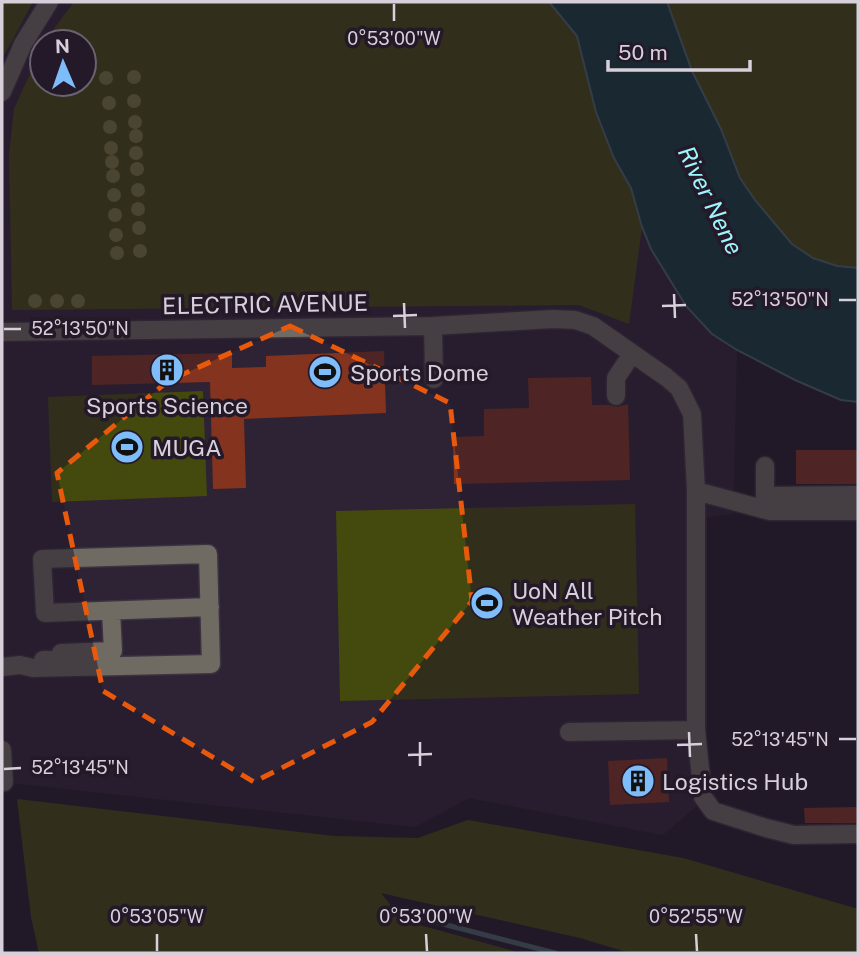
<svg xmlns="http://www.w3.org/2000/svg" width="860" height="955" viewBox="0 0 860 955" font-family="'Public Sans',sans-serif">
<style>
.built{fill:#2e2235;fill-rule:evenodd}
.green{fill:#44490e}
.water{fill:#0e3a3d;stroke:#4a676c;stroke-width:2}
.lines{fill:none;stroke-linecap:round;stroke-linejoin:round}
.stream{stroke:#4a676c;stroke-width:5}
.building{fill:#84331f}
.minor-casing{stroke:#3c3341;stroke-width:21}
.minor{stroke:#6f6a62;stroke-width:18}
.tree{fill:#787a3d}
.marked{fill:none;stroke:#e8590c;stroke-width:5;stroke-dasharray:14 9;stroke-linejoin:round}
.ticks{fill:none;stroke:#d7d0db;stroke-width:2.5}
.labels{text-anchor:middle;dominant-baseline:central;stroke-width:7;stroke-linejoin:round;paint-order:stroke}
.street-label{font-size:23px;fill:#d7d0db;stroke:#231928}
.poi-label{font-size:23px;fill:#d7d0db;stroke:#231928;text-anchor:start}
.water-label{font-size:24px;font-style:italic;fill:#9bf6fd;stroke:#231928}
.ticks-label{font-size:18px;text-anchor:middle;fill:#d7d0db;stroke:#231928;stroke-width:7;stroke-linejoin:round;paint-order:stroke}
</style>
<rect width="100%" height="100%" fill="#231928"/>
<path class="built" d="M2,2H549L560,13L651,249L686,306L712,334L737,350L733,514L707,517V797L663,835L469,798L415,827L2,782ZM42,42H84V84H42Z"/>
<path class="green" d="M2,2H33L2,59Z
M74,2H549L577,36L596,112L614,158L631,188L642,227L629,324L579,305L12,310L9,155L14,109L42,47V84H84V42H44Z
M667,2H858V268L837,266L813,258L792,244L755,200L740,178L721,129L692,71Z
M203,391L207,496L52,502L48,397Z
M635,504L639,694L340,701L336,511Z
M17,799L334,836L418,838L468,820L683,858L858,909V953H630L580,938L381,893L402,920L521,953H39L31,917Z"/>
<path class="water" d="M549,2H667L692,71L721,129L740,178L755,200L792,244L813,258L837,266L858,268V402L841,400L795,380L737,350L712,334L686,306L651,249L642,227L631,188L614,158L596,112L577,36Z"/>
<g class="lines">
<path class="stream" d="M412,916L555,953"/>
</g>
<path class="building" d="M384,351L386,413L244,419L246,488L213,489L210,382L92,385V356L232,353V368L266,367V356Z
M591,377L592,405H609L617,407L628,404L630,480L454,484L453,437L484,436V409L529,408L528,378Z
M796,450H858V484H796Z
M667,758L669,802L610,805L608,761Z
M858,807V823H805L804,808Z"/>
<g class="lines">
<defs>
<path id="minor" d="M2,92L23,44L49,2
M433,326L434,379
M2,332L433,326L553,319L575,320L593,326L666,377L679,388L692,414L696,491V730L703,797L713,811L766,828L794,835L858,834
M616,396V378L632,354
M696,491L770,511H858
M765,496L858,495
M765,506V466
M43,660H61V653L113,651L111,611
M2,667L20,665L33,668L211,664L208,554L42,559L45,613L210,607
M569,732L696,730
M2,750L4,782"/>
</defs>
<use href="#minor" class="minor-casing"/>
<use href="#minor" class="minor"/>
</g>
<g class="tree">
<circle cx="134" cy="77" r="7"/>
<circle cx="106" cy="78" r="7"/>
<circle cx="134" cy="101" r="7"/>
<circle cx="109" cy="103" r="7"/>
<circle cx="135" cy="122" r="7"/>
<circle cx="110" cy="127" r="7"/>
<circle cx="136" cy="136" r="7"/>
<circle cx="111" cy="148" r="7"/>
<circle cx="136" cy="153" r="7"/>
<circle cx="112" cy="162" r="7"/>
<circle cx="137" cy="169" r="7"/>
<circle cx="113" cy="176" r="7"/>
<circle cx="138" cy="190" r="7"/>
<circle cx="114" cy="195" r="7"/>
<circle cx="138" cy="209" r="7"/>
<circle cx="115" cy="215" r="7"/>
<circle cx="139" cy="228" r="7"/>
<circle cx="116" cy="235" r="7"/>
<circle cx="140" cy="251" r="7"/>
<circle cx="117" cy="253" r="7"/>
<circle cx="35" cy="301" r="7"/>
<circle cx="57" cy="301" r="7"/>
<circle cx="78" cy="301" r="7"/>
</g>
<path d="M0 0H860V955H0ZM290,326L450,403L472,601L372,722L254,782L103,691L57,473L168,381Z" fill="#231928" fill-opacity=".55" fill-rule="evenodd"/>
<path class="marked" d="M290,326L450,403L472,601L372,722L254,782L103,691L57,473L168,381Z"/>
<path class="ticks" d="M394,4V21M674,294L675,318M839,300H856M404,303L405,328M662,306L686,305M393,316L417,315M4,329H21M689,732L690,757M839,739H856M420,742V766M677,745L702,744M408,755L432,754M4,769L21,768M157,934V951M426,934L427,951M696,934L697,951"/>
<defs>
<symbol id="building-disc" viewBox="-11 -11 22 22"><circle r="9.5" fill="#7fbdfa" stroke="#231928"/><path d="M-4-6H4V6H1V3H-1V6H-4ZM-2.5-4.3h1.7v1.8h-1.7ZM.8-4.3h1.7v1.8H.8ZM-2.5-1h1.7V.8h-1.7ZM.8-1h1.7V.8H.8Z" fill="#111"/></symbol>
<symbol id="stadium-disc" viewBox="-11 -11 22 22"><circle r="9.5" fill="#7fbdfa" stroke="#231928"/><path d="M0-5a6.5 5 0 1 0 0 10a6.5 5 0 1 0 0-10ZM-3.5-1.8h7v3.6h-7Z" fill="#111"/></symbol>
</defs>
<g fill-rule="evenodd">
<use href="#building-disc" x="148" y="351" width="38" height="38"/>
<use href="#stadium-disc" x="306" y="353" width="38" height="38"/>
<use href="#stadium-disc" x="108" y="428" width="38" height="38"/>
<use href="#stadium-disc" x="468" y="584" width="38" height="38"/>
<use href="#building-disc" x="619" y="762" width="38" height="38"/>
</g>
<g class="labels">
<g class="street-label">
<text transform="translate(265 304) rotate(-1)">ELECTRIC AVENUE</text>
</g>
<g class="poi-label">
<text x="350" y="372">Sports Dome</text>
<text x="167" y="405" text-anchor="middle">Sports Science</text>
<text x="152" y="447">MUGA</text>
<text x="512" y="590">UoN All<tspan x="512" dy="26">Weather Pitch</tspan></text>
<text x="662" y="781">Logistics Hub</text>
</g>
<g class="water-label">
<text transform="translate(711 200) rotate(64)">River Nene</text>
</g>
</g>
<g class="ticks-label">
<text x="394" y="45">0°53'00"W</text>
<text x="780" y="306">52°13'50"N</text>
<text x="80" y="335">52°13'50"N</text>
<text x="780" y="746">52°13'45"N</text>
<text x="80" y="774">52°13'45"N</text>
<text x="157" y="923">0°53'05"W</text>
<text x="426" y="923">0°53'00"W</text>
<text x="696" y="923">0°52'55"W</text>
</g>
<rect width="860" height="955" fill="none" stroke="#d7d0db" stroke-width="7"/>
<g transform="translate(63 63) rotate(358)"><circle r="33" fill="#231928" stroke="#6b6270" stroke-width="2"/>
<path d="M0-5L12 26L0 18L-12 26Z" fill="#7fbdfa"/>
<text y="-10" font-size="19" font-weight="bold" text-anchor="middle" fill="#d7d0db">N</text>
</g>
<path d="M608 60v10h142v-10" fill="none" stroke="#d7d0db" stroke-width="3.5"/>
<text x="618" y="60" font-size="21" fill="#d7d0db" stroke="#231928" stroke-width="5" paint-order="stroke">50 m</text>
</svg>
